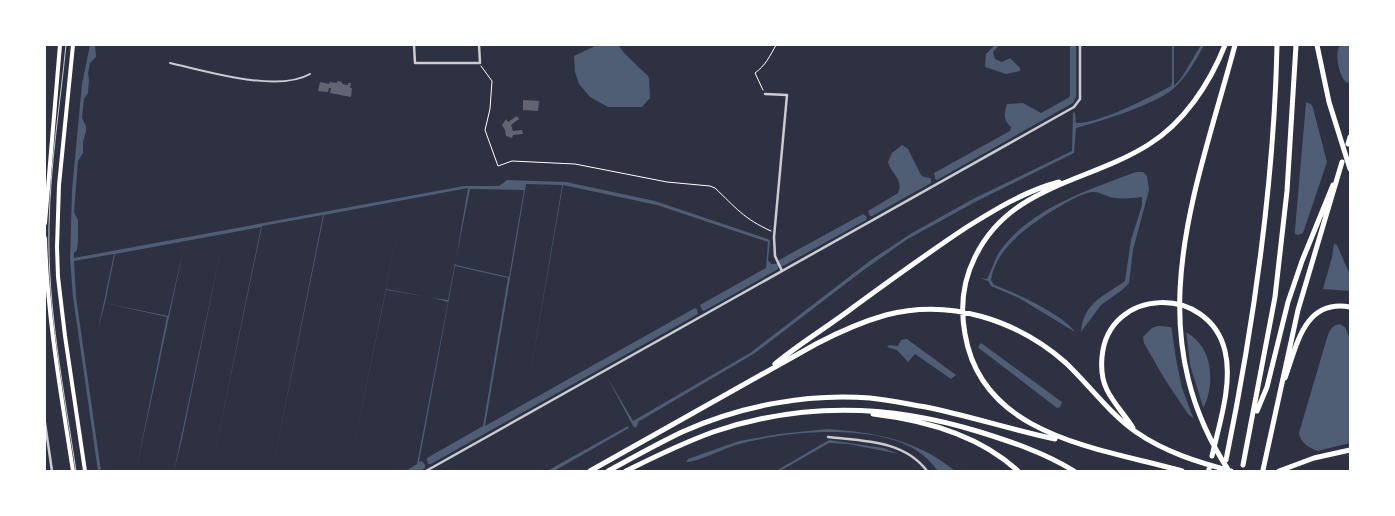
<svg xmlns="http://www.w3.org/2000/svg" width="1395" height="516" viewBox="0 0 1395 516" font-family="'DejaVu Sans',sans-serif">
<style>
.water{fill:#4f5d75}
.pier{fill:#2d3142}
.building{fill:#626471}
.lines{fill:none;stroke-linecap:round;stroke-linejoin:round}
.path{stroke:#fff;stroke-width:1}
.service{stroke:#caccd0;stroke-width:1}
.pedestrian{stroke:#caccd0;stroke-width:2}
.minor{stroke:#caccd0;stroke-width:2.5}
.secondary{stroke:#fff;stroke-width:4}
.motorway{stroke:#fff;stroke-width:5}
</style>
<rect width="100%" height="100%" fill="#2d3142"/>
<path class="water" d="M90,45H95L96,57L90,63L88,73L89,80L88,93L84,99L82,118L86,126V131L83,142V153L78,161L74,212L78,220V241L77,250L74,253V258L464,186H499L507,180L566,182L655,201L768,239L770,241L768,260L771,264H776L779,260L863,214L867,217L866,220L783,266L778,267V269L704,311L702,310L700,305L766,268L768,242L657,205L563,185L529,381L562,186L561,185L526,184L485,426L695,308L697,309L698,314L431,464H428L427,458L483,426L508,278L455,266L419,462L422,461L425,465V468L419,471H406L417,464L448,302L433,298L448,300L455,263L456,265L509,277L524,190L470,189L456,259L468,188L324,215L272,471L323,215L262,226L211,471L261,227L115,254L105,303L168,316L184,247L136,471L167,317L131,309L109,412L131,309L105,303L98,330L114,254L74,261L76,297L101,471H98L73,297L70,259L72,190L82,84Z
M597,45H618L626,55L648,76L649,78L650,98L642,107H608L590,97L579,84L575,72L574,56Z
M995,45H999L993,52L995,59L1002,62L1010,58L1020,68V71L1006,74L985,67L986,54Z
M1070,45H1076V97L1073,103L937,180L935,179L934,173L1010,131L1011,127C1003,120 1004,113 1007,104L1023,103L1041,113L1068,98L1070,96Z
M1172,45H1174V86L1182,77L1201,45H1204C1196,60 1186,78 1173,89C1154,105 1101,121 1076,128L1074,153L975,202L906,240L861,272L755,353L643,419L639,421L636,428L633,426L606,375L633,421L750,353L871,260L912,233L973,199L1072,151L1073,112L1075,113L1076,123C1099,124 1150,97 1171,86L1172,83Z
M1340,45H1350V81L1347,83C1339,77 1334,53 1340,45Z
M1306,102L1311,104L1313,108L1327,162L1303,233L1298,235L1295,234V230Z
M902,145L908,149L921,175L924,177L931,178V183L872,216H870L868,211L898,193C904,179 891,174 888,162L892,153Z
M1136,172H1143L1147,176L1149,190L1133,250L1129,283L1122,290L1101,305L1081,332C1083,303 1104,296 1125,281L1131,240L1142,205V197C1133,198 1123,199 1115,198C1107,197 1099,191 1092,192C1080,194 1068,202 1057,208C1031,224 996,247 991,280L994,285C1014,292 1064,315 1075,332L1019,298L991,286L988,281L980,278L987,279C992,270 994,260 1000,251C1031,208 1088,190 1136,172Z
M403,204L386,289L428,297L386,290L349,471Z
M223,239L182,439L174,471Z
M1334,244L1337,245L1350,275V291L1323,289L1332,257Z
M1340,324L1345,327L1350,339V456C1334,455 1302,453 1299,433L1326,341C1329,333 1330,325 1340,324Z
M1158,326C1193,326 1213,349 1210,384C1209,397 1205,410 1193,418L1188,414L1164,378L1144,343L1143,337L1152,328Z
M905,339H907L956,375L951,379L915,354L908,362L897,350L887,347L889,345L898,346L901,340Z
M981,343L1062,402L1060,407L1057,408L980,349L978,347Z
M628,426L629,428L554,471H547Z
M827,429C874,432 918,440 955,471H938C932,463 925,456 916,450C872,423 784,431 736,445C723,449 698,462 686,462L688,459L739,441L779,434Z
M829,440L883,448L899,454L848,444L829,443L780,471H776Z"/>
<path class="pier" d="M1171,324L1186,330L1190,365L1204,410L1200,416L1194,420L1182,388L1176,359Z
M1350,443V455L1338,457L1313,452Z"/>
<path class="building" d="M337,81L342,82V84L348,85V83H351L350,88H352L351,97L330,93L331,88H329L328,92L318,91L320,82L329,84L330,82L337,83Z
M523,100L539,101L538,111L523,110Z
M517,116L519,119L511,125L513,131L522,130L523,134L513,135L512,138L506,136L505,130L502,125L506,119L508,122Z"/>
<g class="lines">
<path class="path" d="M481,66L492,81L490,109L485,130L498,166L512,161L575,164L667,182L710,186L715,188C735,207 744,219 771,231
M763,90L755,73C765,66 770,56 776,45"/>
<path class="service" d="M66,45C60,105 50,166 49,226C47,308 64,390 76,471"/>
<path class="pedestrian" d="M170,63C206,71 277,93 310,74"/>
<path class="minor" d="M414,45L415,63H480L479,45
M765,94L787,95L774,237L775,256L782,271
M45,423L52,471
M828,437C863,441 904,440 927,471
M426,471L1074,107L1080,99V45"/>
<path class="secondary" d="M73,45L59,185L57,247L58,277L65,336L85,471
M45,223L60,45
M45,238C47,316 61,394 73,471"/>
<path class="motorway" d="M1317,45L1329,102L1350,169
M1348,144L1350,137
M775,364C800,343 829,326 855,306C892,279 929,252 967,227C996,209 1025,191 1059,182
M1285,378C1297,345 1304,299 1350,307
M1257,411L1267,387L1288,302L1302,261L1333,185
M873,414C924,420 979,435 1018,471
M1133,428C1125,415 1114,404 1107,390C1102,380 1101,368 1102,357C1108,287 1209,284 1225,351C1233,383 1219,425 1212,456
M1226,460C1254,323 1274,185 1277,45
M1243,465L1275,297L1287,191L1296,45
M1263,470L1298,310L1342,162
M590,471L816,344C839,332 861,322 886,315C950,298 1017,320 1066,363C1090,386 1109,413 1136,432C1165,452 1197,462 1231,471
M608,471C632,458 657,444 682,432C740,406 807,393 870,398C889,400 908,404 926,407C970,416 1012,430 1055,439
M626,471C654,457 683,443 713,432C801,402 891,404 980,432C1012,442 1045,453 1074,471
M1182,471C1100,448 982,437 965,334C960,307 963,281 975,257C1010,185 1087,183 1148,145C1184,123 1210,83 1225,45
M1209,471V469
M1229,471C1136,330 1196,191 1235,45
M1279,471L1314,458L1350,450"/>
</g>
<rect width="1395" height="516" fill="none" stroke="#ffffff" stroke-width="92"/>
</svg>
